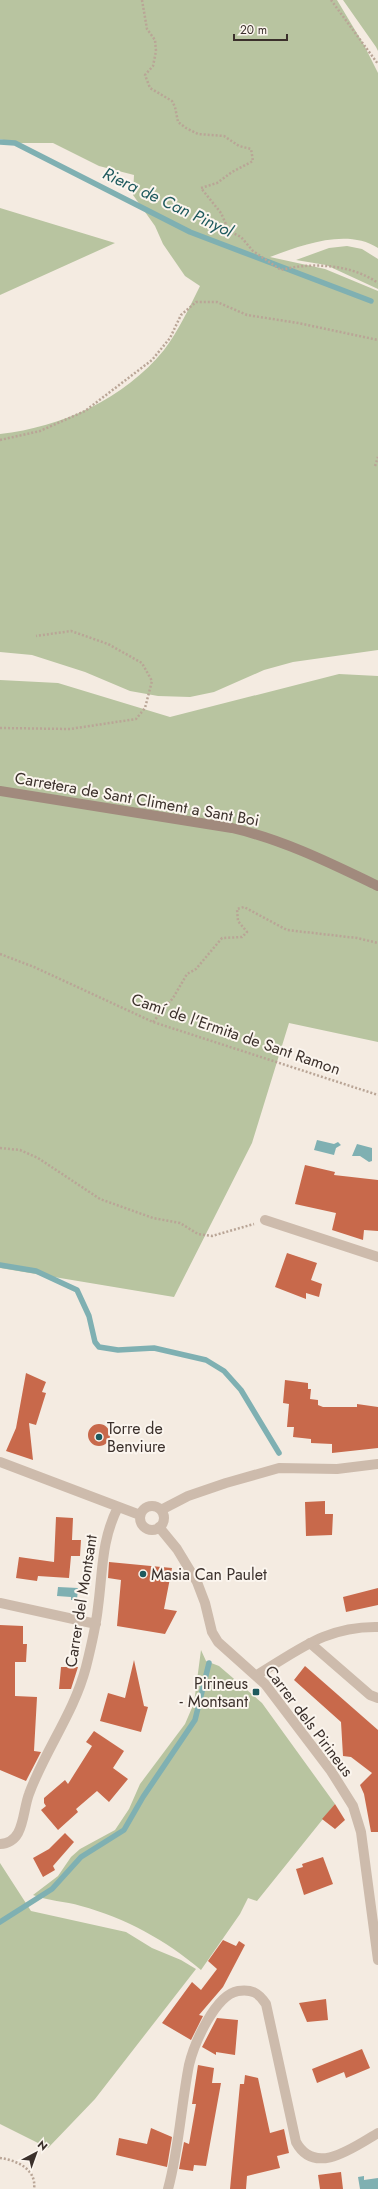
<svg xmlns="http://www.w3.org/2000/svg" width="378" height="2189" viewBox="0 0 378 2189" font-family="Jost,sans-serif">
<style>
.green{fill:#b8c4a0}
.water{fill:#7fb0b2}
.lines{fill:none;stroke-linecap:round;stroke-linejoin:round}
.stream{stroke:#7fb0b2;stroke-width:5.5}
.building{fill:#c8694b}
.path{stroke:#b9a596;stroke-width:2.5;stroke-dasharray:2 2;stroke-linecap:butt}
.lane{stroke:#cdbbac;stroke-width:10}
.street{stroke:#cdbbac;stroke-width:10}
.secondary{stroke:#a18a7d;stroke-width:10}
.poi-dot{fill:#1f5a5e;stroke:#fbf5ee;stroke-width:1.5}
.labels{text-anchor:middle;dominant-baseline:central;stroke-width:4;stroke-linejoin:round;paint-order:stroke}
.street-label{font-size:16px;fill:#3b302b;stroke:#fbf5ee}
.poi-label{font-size:16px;fill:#3b302b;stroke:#fbf5ee;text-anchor:start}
.water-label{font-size:17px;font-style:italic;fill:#1f5a5e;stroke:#fbf5ee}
</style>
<rect width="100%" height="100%" fill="#f4ebe1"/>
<path class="green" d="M0,0H337L364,45L378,73V248C347,228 302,245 270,257L325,269L378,291V650L293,662L264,670L214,692L190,697L158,696L130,691L85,672L32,655L0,652V434C62,427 124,399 164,350C179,330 189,308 200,286L185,276L163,244L155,226L133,195L134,175L99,166L53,143H15L0,139Z
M343,0H378V51L376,47Z
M0,208L115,243L0,295Z
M347,246L362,249L378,259V289L326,265L296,260L329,248Z
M339,674L378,676V1042L289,1023L252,1143L174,1297L0,1268V680L58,683L170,717Z
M201,1650L206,1661L219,1666L262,1703L335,1804L257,1901L248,1898L240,1914L201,1970C166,1940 125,1918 81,1906C65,1901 48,1901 33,1895L58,1876L71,1857L80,1849L115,1830L129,1809L140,1784L185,1724L194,1703Z
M0,1863L31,1911L126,1932L152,1948L181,1960L196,1969L95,2099L48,2148L0,2124Z"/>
<path class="water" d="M317,1140L334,1144L338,1142L341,1145L336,1148L334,1155L314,1150Z
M357,1144L372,1148V1161L369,1162L360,1156H352Z
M58,1587L78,1588L77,1600H71V1597L57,1596Z
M364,2176V2180L378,2178V2189H360L358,2177Z"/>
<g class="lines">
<path class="stream" d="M0,142L15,143L190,232L371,301
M0,1265L36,1271L77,1290L89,1316L95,1342L99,1347L118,1350L154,1348L206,1360L224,1371L241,1390L279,1453
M0,1922L52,1889L81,1857L124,1830L143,1797L195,1720L209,1663"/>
</g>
<path class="building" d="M305,1165L335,1172L334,1175L378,1180V1231L364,1230L363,1240L332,1230L336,1213L295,1204Z
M287,1253L317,1263L311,1280L322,1284L319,1297L306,1293V1299L275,1287Z
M26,1373L46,1382L42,1392L46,1393L36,1425L29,1423L33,1460L6,1451L16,1428Z
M285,1380L308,1383V1389H311L310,1399L318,1400V1405L323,1407H357V1404L378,1407V1448L332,1453V1444L311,1443V1439L293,1437L294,1427H287L289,1404L283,1403Z
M88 1435a11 11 0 1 1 22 0a11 11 0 1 1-22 0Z
M325,1501V1514H333L332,1535L306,1536L305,1502Z
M56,1517L73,1518L72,1540H81L80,1556H71L69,1578L38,1576L37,1581L16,1578L19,1557L54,1562Z
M109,1562L172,1568L164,1609L177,1611L165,1634L117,1626L121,1580L108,1578Z
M378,1588V1605L346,1612L343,1597Z
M0,1625L23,1626V1644H27L26,1662H15V1696L37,1697L34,1751L41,1752L26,1781L0,1770Z
M134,1660L144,1706L148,1707L141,1732L100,1721L108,1693L125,1698Z
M305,1666L378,1730V1832H371L364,1794L360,1785L372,1773L351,1757L343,1756L341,1722L294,1680Z
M61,1667H78L71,1689H59Z
M94,1731L124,1751L113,1768L128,1779L109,1802L97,1791L76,1809L78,1812L58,1830L41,1810L46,1806L44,1803V1798L65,1780L68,1784L92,1746L86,1742Z
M335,1804L345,1820L335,1829L322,1819Z
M65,1833L74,1842L53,1866L55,1870L43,1877L33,1858L49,1849Z
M323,1857L333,1884L304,1895L296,1869L303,1867L302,1864Z
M223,1940L236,1946L239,1941L245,1945L223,1987L199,2015L203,2016L191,2040L162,2023L192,1982L201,1990L217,1969L208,1961Z
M326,1999L328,2020L307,2022L299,2003Z
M217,2018L238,2020L235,2055L216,2052V2055L202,2047Z
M362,2049L370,2068L346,2078L344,2072L317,2083L312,2069Z
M198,2065L214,2068L212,2083H221L206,2166L194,2165L193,2171L179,2169L184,2142L189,2144L196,2104H192Z
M245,2075L258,2078L270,2133L284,2129L289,2153L277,2156L280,2168L247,2176L246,2189H230L240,2084H244Z
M151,2128L172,2137L167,2167L116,2155L119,2138L147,2144Z
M341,2172L343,2189H320L318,2175Z"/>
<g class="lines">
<path class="path" d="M142,0L147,29L155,40L156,51L153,66L145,75L150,88L172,101L175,107L178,122L186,128L198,134L224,136L239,146L251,149L253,161L232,172L217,183L201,188L221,213L229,231L241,237L253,251L281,270C311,262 351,264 378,283
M331,0L378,64
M0,440L40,431L85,411L152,360L170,338L181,315L196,302H217L247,315L298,323L378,340
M375,466L378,457
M0,728L70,729L136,719L145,708L152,681L142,663L108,644L71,631L36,636
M0,954L34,967L153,1022L378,1095
M153,1022L173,998L187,974L196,969L222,938L242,937L247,932L238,921L237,909L244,907L287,930L357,938L378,943
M0,1148L20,1150L38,1158L100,1199L153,1218L180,1223L198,1234L212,1236L254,1224
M0,2158C16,2160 37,2169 34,2189"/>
<path class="lane" d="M310,1643L370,1695L378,1698"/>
<path class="street" d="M265,1220L378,1257
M0,1462L140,1515
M140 1518a12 12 0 1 1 24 0a12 12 0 1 1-24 0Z
M161,1510L188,1496L226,1483L279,1468L337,1469L378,1464
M159,1527L177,1549L197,1582L205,1603L212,1632L218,1642L265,1684L331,1771L353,1806L361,1832L378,1960
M0,1603L96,1624
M257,1675C299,1650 326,1626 378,1627
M0,1844C25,1843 22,1812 29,1794C45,1750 74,1713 86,1667C91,1647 96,1627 98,1607C103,1570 101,1541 118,1507
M168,2189C179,2149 181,2106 189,2065C194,2044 215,1995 238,1991C252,1989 259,1993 266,2004L296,2142C315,2177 354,2147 378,2133"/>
<path class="secondary" d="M0,791L232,828C284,840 330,863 378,886"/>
</g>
<g class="poi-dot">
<circle cx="99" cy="1437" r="4"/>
<circle cx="143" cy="1574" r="4"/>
<rect x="252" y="1688" width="8" height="8" rx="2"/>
</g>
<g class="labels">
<g class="street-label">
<text transform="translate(137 799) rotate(10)">Carretera de Sant Climent a Sant Boi</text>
<text transform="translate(236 1034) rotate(19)">Camí de l'Ermita de Sant Ramon</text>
<text transform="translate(81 1601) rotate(-81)">Carrer del Montsant</text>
<text transform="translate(309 1721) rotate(53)">Carrer dels Pirineus</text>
</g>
<g class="poi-label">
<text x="107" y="1428">Torre de<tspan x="107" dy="18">Benviure</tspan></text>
<text x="151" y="1574">Masia Can Paulet</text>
<text x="248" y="1683" text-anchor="end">Pirineus<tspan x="248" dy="18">- Montsant</tspan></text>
</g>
<g class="water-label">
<text transform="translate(168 202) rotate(25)">Riera de Can Pinyol</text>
</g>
</g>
<g transform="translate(36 2153) rotate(41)" stroke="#fbf5ee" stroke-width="3" paint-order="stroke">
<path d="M0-3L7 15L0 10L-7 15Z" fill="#3b302b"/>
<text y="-6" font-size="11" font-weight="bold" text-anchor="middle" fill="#3b302b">N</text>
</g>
<path d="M234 34v6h53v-6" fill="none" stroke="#3b302b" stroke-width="2"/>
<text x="240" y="34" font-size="12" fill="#3b302b" stroke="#fbf5ee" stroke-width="3" paint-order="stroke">20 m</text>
</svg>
